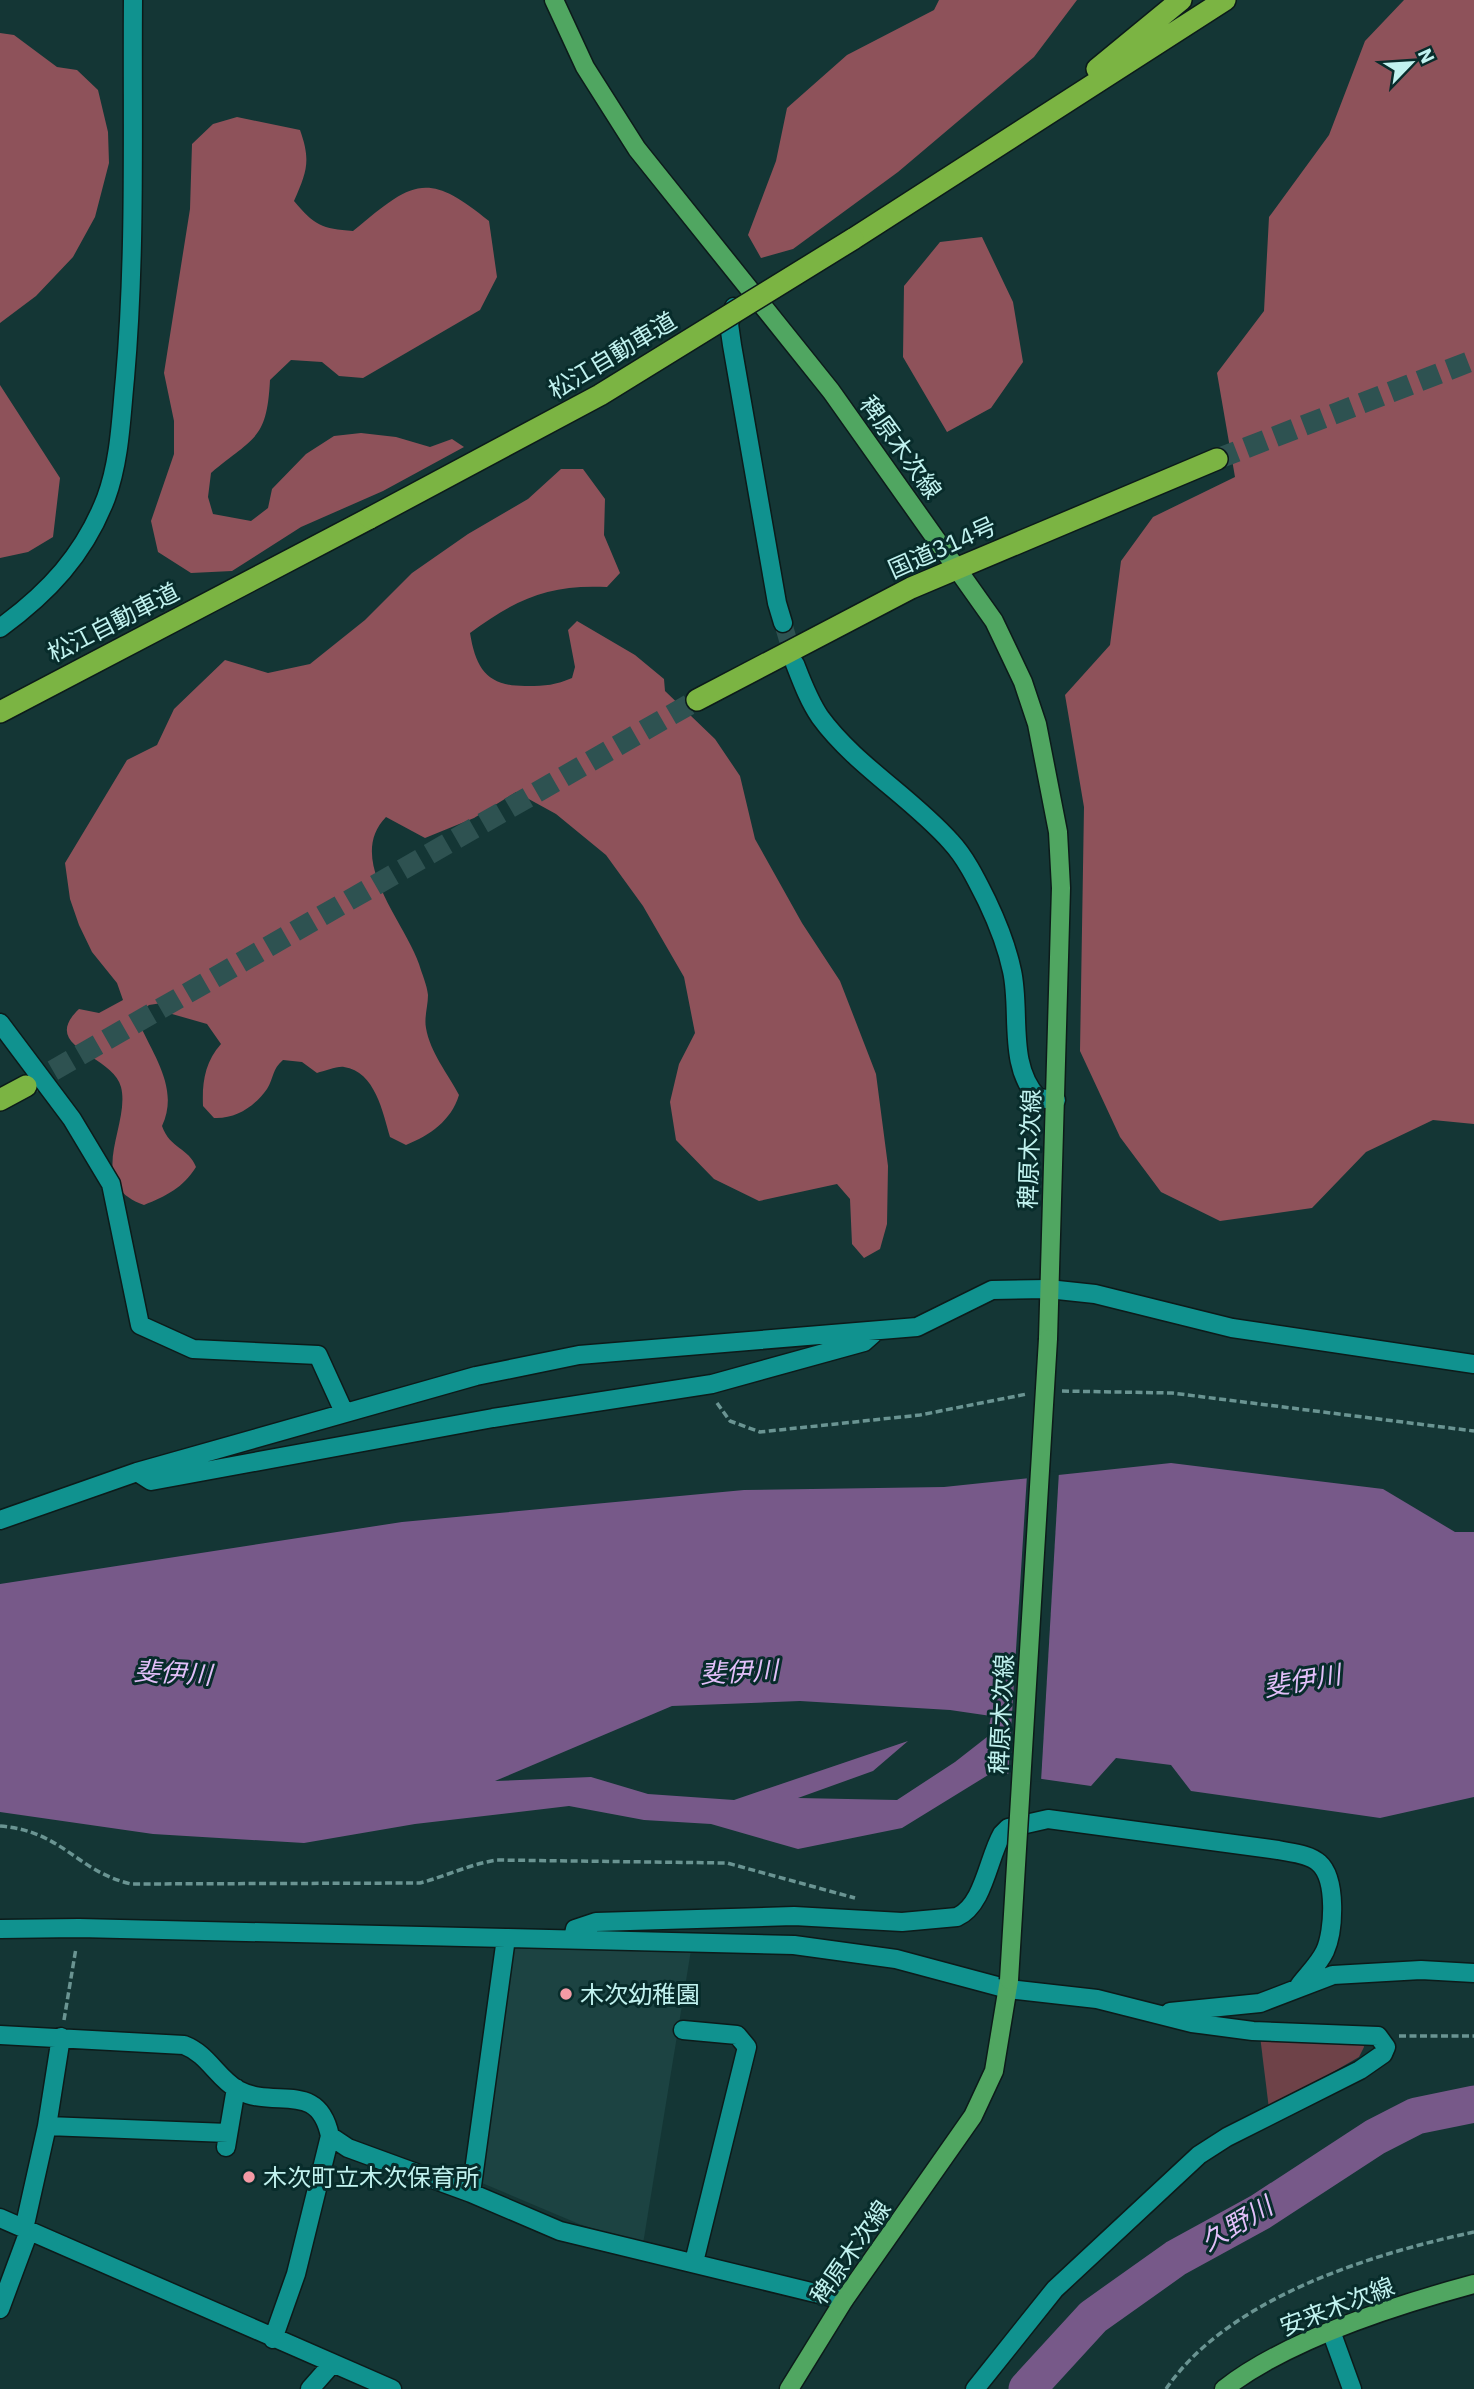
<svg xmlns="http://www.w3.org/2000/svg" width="1474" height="2389" viewBox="0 0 1474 2389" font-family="'IBM Plex Sans','Noto Sans JP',sans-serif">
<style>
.built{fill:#1c4342}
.green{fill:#6e4248}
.forest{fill:#8e525a}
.water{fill:#775989;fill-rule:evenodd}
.pier{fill:#143635}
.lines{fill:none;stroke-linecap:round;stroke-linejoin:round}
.river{stroke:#775989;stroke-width:37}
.minor-tunnel{stroke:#2e5251;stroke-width:18;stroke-dasharray:18 9;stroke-linecap:butt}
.highway-tunnel{stroke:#2e5251;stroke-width:21;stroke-dasharray:21 10;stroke-linecap:butt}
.minor-casing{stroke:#0c1b1a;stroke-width:21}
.major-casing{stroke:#0c1b1a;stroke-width:21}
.highway-casing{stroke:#0c1b1a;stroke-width:24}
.path{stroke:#6a9492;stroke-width:3.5;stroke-dasharray:7 3.5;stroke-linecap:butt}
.minor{stroke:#10928f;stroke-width:18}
.major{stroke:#50a661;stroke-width:18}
.highway{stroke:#7bb443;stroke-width:21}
.major-bridge-casing{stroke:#0c1b1a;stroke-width:21;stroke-linecap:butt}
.highway-bridge-casing{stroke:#0c1b1a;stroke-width:24;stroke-linecap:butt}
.major-bridge{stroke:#50a661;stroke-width:18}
.highway-bridge{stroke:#7bb443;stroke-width:21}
.poi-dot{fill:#f49aa5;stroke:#082c2b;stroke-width:2.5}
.labels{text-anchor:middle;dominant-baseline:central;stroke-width:6;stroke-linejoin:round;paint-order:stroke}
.street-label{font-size:24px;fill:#c1f2ef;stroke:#082c2b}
.poi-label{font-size:24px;fill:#c1f2ef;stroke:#082c2b;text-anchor:start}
.water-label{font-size:26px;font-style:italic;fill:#e2bff9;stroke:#082c2b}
</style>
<rect width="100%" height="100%" fill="#143635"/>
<path class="built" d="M692,1944L643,2244L579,2224L482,2183L512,1953L518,1945Z"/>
<path class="green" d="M1260,2036L1363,2042L1364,2047L1359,2057L1269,2109Z"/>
<path class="forest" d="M939,0H1077L1034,57L898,172L793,249L761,258L748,235L776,161L787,108L847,55L934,10Z
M1404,0H1474V1124L1433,1120L1366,1152L1312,1208L1220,1221L1161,1192L1120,1137L1080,1051L1084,807L1065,695L1110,645L1121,561L1153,517L1235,477L1217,373L1264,311L1269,217L1329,135L1365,41Z
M0,33L14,35L57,67L77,70L98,90L108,132L109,163L95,217L73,257L36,296L0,323Z
M237,117L300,130C311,161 307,171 294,201C314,225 322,229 353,231C412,182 426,169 489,221L497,277L480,310L363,378L339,376L322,362L291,360L270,380C267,440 254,437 211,473L208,497L213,514L251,521L268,508L272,489L306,454L334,436L361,433L396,437L430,447L452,439L464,447L383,491L301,527L232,571L191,573L158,552L151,521L174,454V421L164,373L190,209L192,144L213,124Z
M982,237L1013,302L1023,362L991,408L947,432L903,357L904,286L940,242Z
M0,385L60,478L53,537L28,552L0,558Z
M561,469H583L605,499L604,535L620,573L607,587C549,584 516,599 470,633C476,670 488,687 528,686C545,686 556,685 572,678L575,667L568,630L577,621L635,655L664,679L665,691L715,739L740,776L755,839L802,923L840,981L876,1074L888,1166L887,1224L880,1249L864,1258L852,1244L850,1199L837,1184L759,1201L714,1179L676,1140L670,1102L679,1064L695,1033L684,977L643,906L606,855L556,814L516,792L474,818L425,838L386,817C345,859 405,922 419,964C422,974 427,985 428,995C428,1006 424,1017 426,1028C430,1052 448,1074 459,1095C451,1121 430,1135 406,1145L390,1137C383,1113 375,1071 344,1067C337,1066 325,1071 317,1073L302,1062L283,1060C272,1069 274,1078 267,1089C254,1107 236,1119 214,1118L203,1106C202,1082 205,1062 221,1044L207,1024L172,1014L162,1003L149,1005L138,1014L140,1025C155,1058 179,1090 162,1126C170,1149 189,1148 196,1167C183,1188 166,1196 144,1205C83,1183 131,1126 121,1087C113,1054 38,1048 79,1009L99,1013L123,1000L117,983L92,952L79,925L70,899L65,863L127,760L157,745L174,709L225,660L268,673L310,664L365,620L412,573L468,534L528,499Z"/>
<path class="water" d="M1171,1463L1383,1489L1455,1532H1474V1797L1380,1818L1191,1791L1171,1765L1116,1758L1091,1786L993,1772L902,1828L798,1849L711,1824L644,1820L569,1806L415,1824L304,1843L153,1834L0,1812V1584L402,1522L744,1490L944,1487ZM800,1701L950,1710L991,1716L987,1737L955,1762L897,1800L798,1798L873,1771L908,1741L734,1800L648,1794L591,1777L495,1781L672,1706Z"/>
<path class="pier" d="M1059,1471L1041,1782L1008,1778L1027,1475Z"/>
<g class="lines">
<path class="river" d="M1027,2389L1093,2317L1176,2258L1260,2212L1375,2137L1416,2116L1474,2104"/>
<path class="minor-tunnel" d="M783,623L795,664"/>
<path class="highway-tunnel" d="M1217,459L1474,360
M26,1086L697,700"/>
<defs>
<path id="minor" d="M734,307L729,324L732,345L777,603L783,623
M0,628C48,593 84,555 106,498C120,460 121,418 125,378C136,253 132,126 133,0
M795,664C802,682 809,701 820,717C855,765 911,797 951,842C966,858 977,881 987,901C997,922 1007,947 1012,971C1021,1011 1007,1066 1038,1098L1056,1100
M0,1023L72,1119L111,1184L140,1325L193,1349L318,1355L344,1412
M137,1472L151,1481L493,1418L712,1384L864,1342L873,1334
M0,1520L137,1472L476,1376L579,1355L917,1327L992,1290L1048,1289L1095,1294L1232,1328L1474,1364
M0,1929L79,1928L506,1938
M573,1939L575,1929L596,1922L794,1916L902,1922L957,1917C984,1905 988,1858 1002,1834L1008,1828L1048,1819L1278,1850C1292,1853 1309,1854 1319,1863C1337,1879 1334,1931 1325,1951C1319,1964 1307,1975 1299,1986
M1170,2012L1260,2003L1333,1975L1421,1970L1474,1973
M683,2030L737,2035L747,2047L694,2262
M0,2035L184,2045C208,2054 217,2078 238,2090C275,2110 318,2079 330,2136L296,2274L273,2339
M47,2126L228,2133
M330,2136L348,2148L471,2193L560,2231L844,2300
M226,2147L236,2088
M471,2193L506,1938L794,1945L896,1959L1008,1989L1097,1999L1192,2023L1253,2031L1378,2036L1386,2047L1383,2054L1360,2070L1227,2137L1199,2155L1055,2289L975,2389
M0,2218L392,2389
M24,2229L47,2126L61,2037
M0,2309L29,2231
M1331,2331L1352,2389
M310,2389L332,2364"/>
<path id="major" d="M554,0L585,67L637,149L831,391L994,621L1023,682L1037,724L1058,832L1061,888L1048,1339
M789,2389L844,2300L973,2116L994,2071L1009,1980
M1224,2389C1288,2339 1396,2305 1474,2284"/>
<path id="highway" d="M1097,69L1181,0
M853,239L1225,0
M697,700L911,588L1217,459
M0,712L370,518
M0,1100L26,1086"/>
</defs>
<use href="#minor" class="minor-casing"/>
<use href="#major" class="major-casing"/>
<use href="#highway" class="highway-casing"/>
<path class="path" d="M1062,1391L1172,1393L1474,1431
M717,1403L730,1421L760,1432L920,1415L1027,1394
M0,1826C63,1831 76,1871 131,1884L420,1883C447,1876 470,1864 497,1860L727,1863L855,1898
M64,2020L76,1948
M1399,2036H1474
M1166,2389C1228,2298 1371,2254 1474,2232"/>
<use href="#minor" class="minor"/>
<use href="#major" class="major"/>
<use href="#highway" class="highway"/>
<defs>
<path id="major-bridge" d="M1009,1980L1048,1339"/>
<path id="highway-bridge" d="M370,518L600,395L853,239"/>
</defs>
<use href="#major-bridge" class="major-bridge-casing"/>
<use href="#highway-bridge" class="highway-bridge-casing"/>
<use href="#major-bridge" class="major-bridge"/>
<use href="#highway-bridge" class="highway-bridge"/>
</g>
<g class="poi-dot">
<circle cx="566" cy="1994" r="7"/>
<circle cx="249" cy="2177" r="7"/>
</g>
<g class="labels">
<g class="street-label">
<text transform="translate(612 355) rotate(-31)">松江自動車道</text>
<text transform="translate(901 447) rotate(54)">稗原木次線</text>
<text transform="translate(942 547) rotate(-24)">国道314号</text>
<text transform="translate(113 622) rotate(-27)">松江自動車道</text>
<text transform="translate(1029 1149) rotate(-88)">稗原木次線</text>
<text transform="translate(1001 1714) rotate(-87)">稗原木次線</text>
<text transform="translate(850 2252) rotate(-55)">稗原木次線</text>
<text transform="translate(1337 2306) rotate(-21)">安来木次線</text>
</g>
<g class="poi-label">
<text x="580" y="1994">木次幼稚園</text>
<text x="263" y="2177">木次町立木次保育所</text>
</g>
<g class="water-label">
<text transform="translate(739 1671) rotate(-3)">斐伊川</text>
<text transform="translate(173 1672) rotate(3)">斐伊川</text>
<text transform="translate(1302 1680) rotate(-10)">斐伊川</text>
<text transform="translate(1236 2223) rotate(-31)">久野川</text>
</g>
</g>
<g transform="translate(1411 63) rotate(65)" stroke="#082c2b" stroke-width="5" paint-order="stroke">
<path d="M0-5L12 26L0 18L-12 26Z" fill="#c1f2ef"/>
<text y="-10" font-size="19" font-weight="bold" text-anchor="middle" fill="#c1f2ef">N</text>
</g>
</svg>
